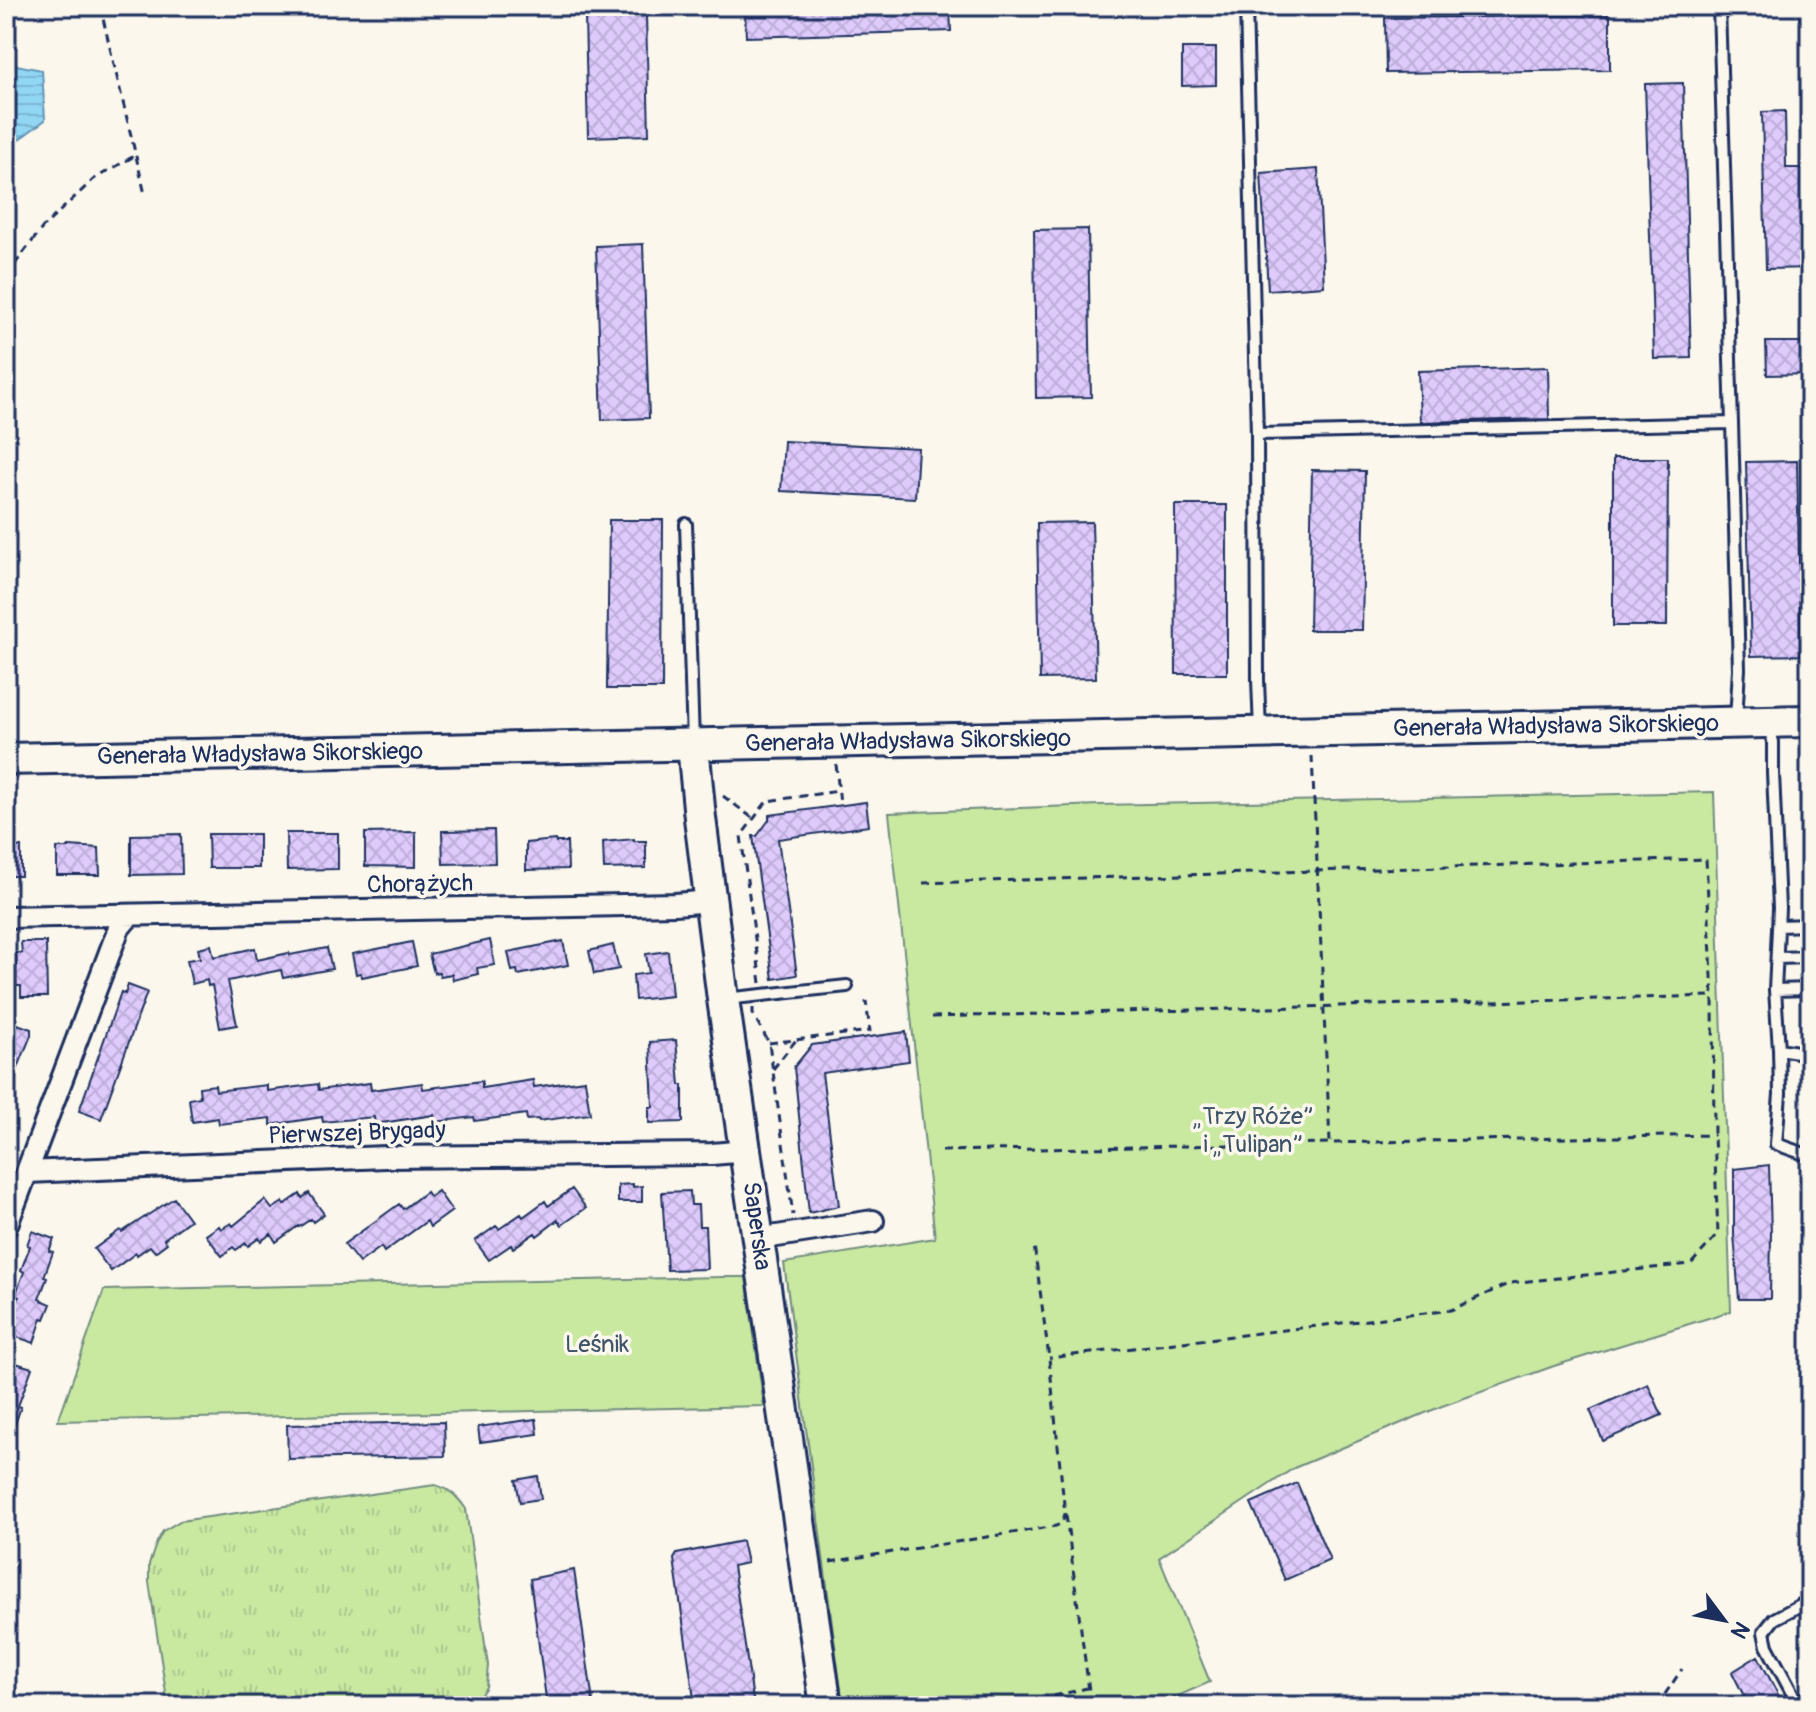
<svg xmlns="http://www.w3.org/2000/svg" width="1816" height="1712" viewBox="0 0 1816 1712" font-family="Pangolin,sans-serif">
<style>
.park{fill:url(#park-tufts);stroke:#728c80;stroke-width:2}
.garden{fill:#c9e9a1;stroke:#728c80;stroke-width:2}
.water{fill:url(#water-rules);stroke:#6293b7;stroke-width:2}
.building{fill:url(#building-cross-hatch);stroke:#1b2f5e;stroke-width:2}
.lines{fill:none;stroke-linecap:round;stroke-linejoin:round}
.lane-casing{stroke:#1b2f5e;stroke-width:16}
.street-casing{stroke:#1b2f5e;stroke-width:26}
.secondary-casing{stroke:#1b2f5e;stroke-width:36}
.path{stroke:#1b2f5e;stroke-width:3;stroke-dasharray:8 6;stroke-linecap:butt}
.lane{stroke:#fbf7ec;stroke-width:10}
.street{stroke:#fbf7ec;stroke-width:20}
.secondary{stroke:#fbf7ec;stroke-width:30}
.labels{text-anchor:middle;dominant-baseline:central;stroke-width:7;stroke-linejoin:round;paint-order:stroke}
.street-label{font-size:24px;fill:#1b2f5e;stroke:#fbf7ec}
.park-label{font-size:24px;fill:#3e546b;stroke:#fbf7ec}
</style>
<defs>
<pattern id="park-tufts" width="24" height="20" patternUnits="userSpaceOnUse" patternTransform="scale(2)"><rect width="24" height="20" fill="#c9e9a1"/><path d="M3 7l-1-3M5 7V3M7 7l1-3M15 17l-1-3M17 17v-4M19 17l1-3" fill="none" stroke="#acc88d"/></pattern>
<pattern id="water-rules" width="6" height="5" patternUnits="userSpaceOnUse" patternTransform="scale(2)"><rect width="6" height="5" fill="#91d6f3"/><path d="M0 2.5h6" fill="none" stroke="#7cb8d3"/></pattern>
<pattern id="building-cross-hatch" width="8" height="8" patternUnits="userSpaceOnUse" patternTransform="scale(2)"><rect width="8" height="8" fill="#decafb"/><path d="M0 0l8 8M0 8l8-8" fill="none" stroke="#beaeda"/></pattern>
</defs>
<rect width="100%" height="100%" fill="#fbf7ec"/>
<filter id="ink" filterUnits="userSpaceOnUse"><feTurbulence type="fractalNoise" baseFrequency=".0125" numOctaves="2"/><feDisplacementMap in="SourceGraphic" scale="16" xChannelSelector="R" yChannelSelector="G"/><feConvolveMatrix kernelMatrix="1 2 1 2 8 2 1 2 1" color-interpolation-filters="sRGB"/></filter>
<g filter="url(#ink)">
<path class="park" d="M435,1485C450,1489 457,1496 466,1509L488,1665L486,1687L473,1706H168L149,1582V1564L157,1542L163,1531L180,1521Z"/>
<path class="garden" d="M1714,792L1731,1311L1554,1366L1442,1406L1294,1468L1159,1558L1210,1682L1155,1706H843L784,1263L935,1238L889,813L1100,805Z
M723,1277H746L764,1406L58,1421L104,1290Z"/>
<path class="water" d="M6,63L42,70L45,120L6,149Z"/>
<path class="building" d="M884,6H950L951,31L746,37L745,10Z
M646,15L649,135L588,137L585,17Z
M1610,15V70L1386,73L1385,18Z
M1182,48H1216V85L1182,86Z
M1683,83L1691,358L1654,359L1645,84Z
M1785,111L1786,168H1810V268L1766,269L1762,112Z
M1318,169L1324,286L1268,290L1261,173Z
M1088,229L1091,397L1036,398L1034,230Z
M643,244L649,418L602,420L596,246Z
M1766,342H1810V374L1767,375Z
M1548,367L1549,419L1420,422L1418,371Z
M784,441L918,448L915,498L781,491Z
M1613,458H1668L1667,626H1613Z
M1797,461L1801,655L1751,656L1746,462Z
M1312,470L1365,471L1362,630H1309Z
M1175,505H1227V674H1176Z
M609,520H663L662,689H607Z
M1092,522L1096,678L1040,679L1037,523Z
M866,802L869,826L778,839L797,975L773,979L753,836H757L769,820V815Z
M494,830L495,863L443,864L442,831Z
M416,832V867L365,866V833Z
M286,833H338V869L287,870Z
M181,834L182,874L131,875V835Z
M208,834H259V868H209Z
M634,839V841H646V868L604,869L603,842Z
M555,840L556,842H567L568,869L526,870V843Z
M69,846L99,848L100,875H57V848H69Z
M6,847H21V876H6Z
M490,940L495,965L477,968L478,974L453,980L452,974L440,976L439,972L434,973L429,954Z
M563,941L568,965L518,975L517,970L512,971L508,952Z
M21,942H46L47,997H21V986H16V953H22Z
M412,942L417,966L362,977L361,973L356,974L352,954Z
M211,945L214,957L255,948L257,960L289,953L290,955L327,948L332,969L283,978L281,970L228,981L237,1025L220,1028L212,985L208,986L207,980L192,984L187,960L200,958L198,948Z
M613,945L619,969L594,974L589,951Z
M668,951L672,996L635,1000L633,975L649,973L646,954Z
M128,985L147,992L101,1119L79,1111L121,992L125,994Z
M9,1021L31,1029V1035L8,1093H6V1030Z
M906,1032L909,1061L822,1073L839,1206L809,1213L794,1067L812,1045Z
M676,1040L680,1085H683V1122L649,1123V1107H653L650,1042Z
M533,1080L534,1087L585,1080L590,1114L539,1121L538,1119L527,1120L526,1114L475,1121L474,1117L435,1122L434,1115L375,1124L374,1117L323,1122L322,1117L271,1125V1118L219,1124L218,1118L192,1122L189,1099L200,1097L199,1087L215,1085L216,1091L267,1085V1091L318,1084L319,1090L370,1083L371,1090L422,1083L423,1089L482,1081V1088Z
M1769,1165L1771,1234L1770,1299H1739L1734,1234V1169Z
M633,1184V1187L642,1186V1202H618V1185Z
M572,1189L586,1208L562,1225L558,1220L537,1236L535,1233L513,1248L511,1245L489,1260L475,1241L496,1226L499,1229L521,1214L523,1217L545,1201L548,1206Z
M438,1191L452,1211L430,1227L427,1221L384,1252L381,1247L359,1263L344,1244L399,1204L403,1209L426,1192L430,1197Z
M690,1191L691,1205H698L699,1226H705L707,1269L667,1270L662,1192Z
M309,1193L324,1214L313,1222L311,1219L299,1227L298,1226L276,1242L271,1234L261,1241L259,1238L248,1246L246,1243L236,1250L233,1247L222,1256L206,1235L219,1226L221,1229L231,1223L233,1226L265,1200L272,1209L283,1202L284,1205L300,1194L302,1198Z
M174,1198L190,1220L164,1239L167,1243L155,1252L150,1246L137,1255L136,1253L111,1271L94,1249L120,1230L122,1232Z
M32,1231L54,1239L49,1251L53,1252L44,1277L47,1278L39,1299L51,1304L45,1319L42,1318L34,1343L11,1335L16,1324L12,1323L17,1310L14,1309L19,1297L15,1296L24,1272L21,1270L30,1246L27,1245Z
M9,1361L32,1368L18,1406L21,1407L8,1444H6V1370Z
M1648,1384L1662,1415L1603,1441L1590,1410Z
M536,1419L538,1434L480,1442L478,1427Z
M444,1422L445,1456L288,1459L287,1425Z
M538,1476L541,1499L520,1502L516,1480Z
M1297,1483L1330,1560L1285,1580L1251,1503Z
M742,1541L747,1563L733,1566L754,1706H695L674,1559L677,1554Z
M574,1570L593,1702L547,1706L530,1579Z
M1758,1656L1784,1706H1749L1732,1672Z"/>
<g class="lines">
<defs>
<path id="lane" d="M1246,6L1257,434L1258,680L1260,731
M1719,6L1732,423
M1257,434L1732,423L1739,669L1736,720
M686,524L693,743
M1768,723L1773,742V773L1779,908L1775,990L1779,1049L1810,1054
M1778,926L1810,925
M1777,958L1810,957
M1775,990L1810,989
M725,999L847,986
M1779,1049L1780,1094L1776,1144L1810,1156
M1799,1706L1767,1646L1764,1632L1774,1619L1810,1600"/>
<path id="street" d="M6,917L675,904L711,901
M27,1172L385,1157L712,1154L747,1151
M6,1227L119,928L129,916
M758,1239L873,1221"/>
<path id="secondary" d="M693,745L700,818L723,999L826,1706
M6,759L1810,721"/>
</defs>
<use href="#lane" class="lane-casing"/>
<use href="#street" class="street-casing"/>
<use href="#secondary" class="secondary-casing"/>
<path class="path" d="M100,6L145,194
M6,276L43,227L94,179L136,155
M1312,756L1330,1142
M836,764L840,804
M723,796L754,819
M923,883L1706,859L1713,996L1714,1135L1718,1234L1691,1264L1510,1283L1451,1310L1049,1358
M761,983L741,836L767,801L839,791
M753,1008V1014L769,1043L793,1215
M932,1017L1712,996
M769,1043L870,1031L866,1001
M773,1069L796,1040
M942,1151L1714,1135
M1066,1515L1091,1706
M830,1562L1056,1526L1062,1523L1065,1514L1049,1358L1034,1245
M1013,1706L1087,1688
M1657,1706L1682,1669"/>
<use href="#lane" class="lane"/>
<use href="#street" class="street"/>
<use href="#secondary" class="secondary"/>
</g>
</g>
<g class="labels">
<g class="street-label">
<text transform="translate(1556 726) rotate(-1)">Generała Władysława Sikorskiego</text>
<text transform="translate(908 741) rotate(-1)">Generała Władysława Sikorskiego</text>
<text transform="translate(260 754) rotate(-1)">Generała Władysława Sikorskiego</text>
<text transform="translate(420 884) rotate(-1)">Chorążych</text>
<text transform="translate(357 1133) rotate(-2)">Pierwszej Brygady</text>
<text transform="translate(757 1226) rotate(82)">Saperska</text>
</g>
<g class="park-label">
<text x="1253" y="1116">„Trzy Róże”<tspan x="1253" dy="28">i „Tulipan”</tspan></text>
<text x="597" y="1344">Leśnik</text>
</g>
</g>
<rect width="1816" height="1712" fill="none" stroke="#fbf7ec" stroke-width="32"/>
<rect x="16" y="16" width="1784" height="1680" fill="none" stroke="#1b2f5e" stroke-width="3" filter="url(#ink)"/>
<g transform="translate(1724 1620) rotate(122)" stroke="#fbf7ec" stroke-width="6" paint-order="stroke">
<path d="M0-6L14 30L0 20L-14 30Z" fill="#1b2f5e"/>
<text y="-12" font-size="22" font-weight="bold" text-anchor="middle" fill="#1b2f5e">N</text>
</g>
</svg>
